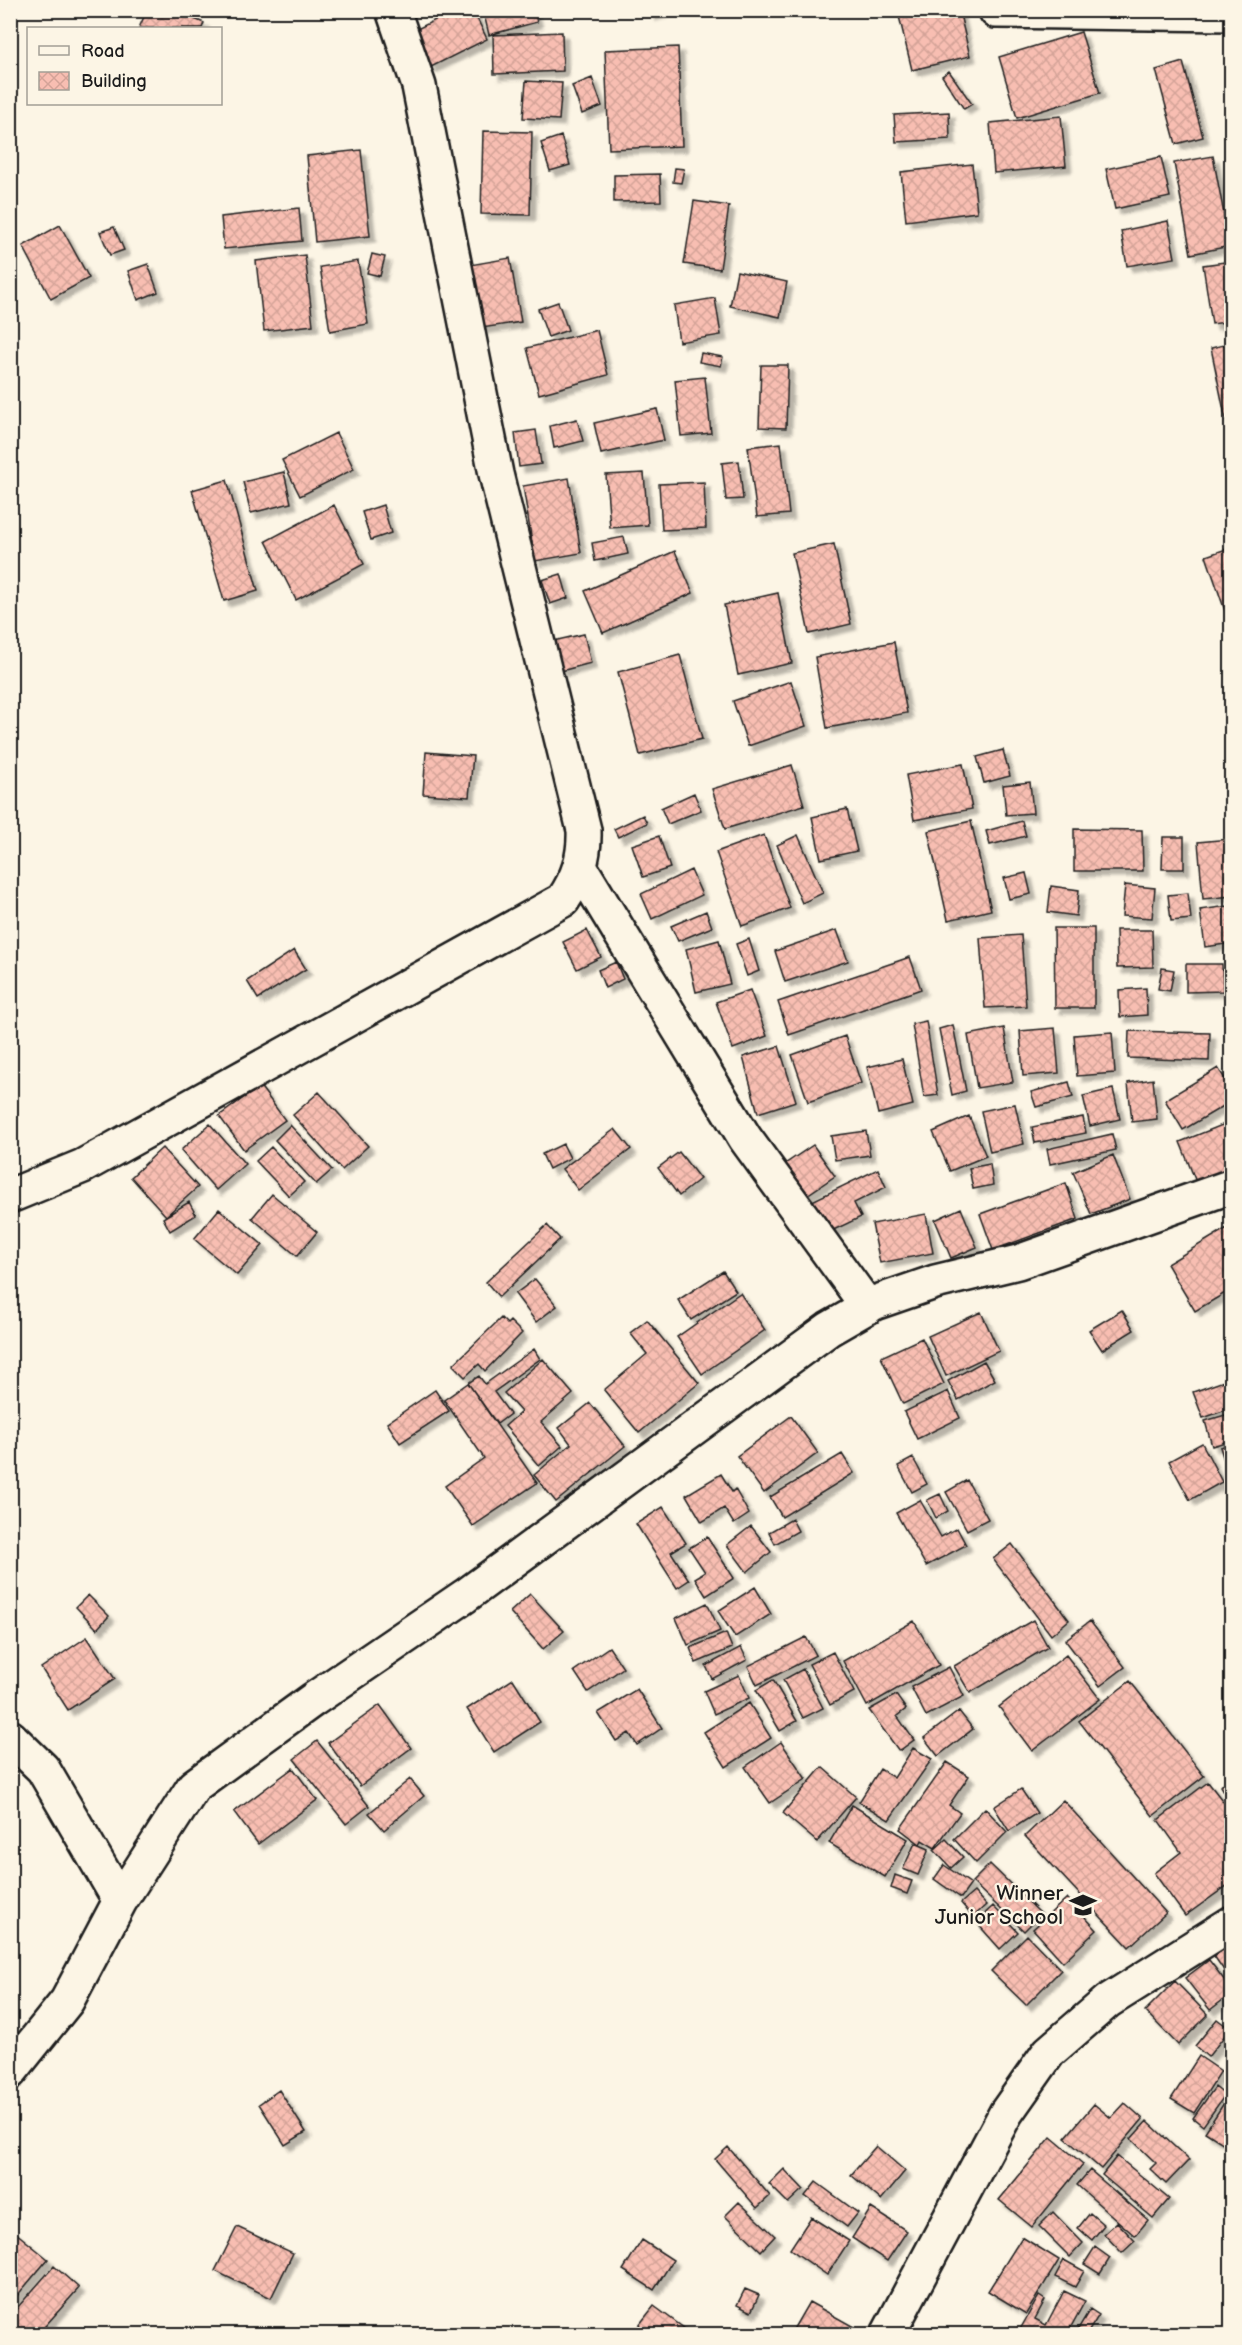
<svg xmlns="http://www.w3.org/2000/svg" width="1242" height="2345" viewBox="0 0 1242 2345" font-family="'Balsamiq Sans',sans-serif">
<style>
.building{fill:url(#building-cross-hatch);stroke:#1c1c1c;stroke-width:1.5;filter:url(#shadow)}
.lines{fill:none;stroke-linecap:round;stroke-linejoin:round}
.minor-casing{stroke:#1c1c1c;stroke-width:38}
.minor{stroke:#fcf5e5;stroke-width:33}
.labels{text-anchor:middle;dominant-baseline:central;stroke-width:4.5;stroke-linejoin:round;paint-order:stroke}
.poi-label{font-size:21px;fill:#1c1c1c;stroke:#fcf5e5;text-anchor:end}
</style>
<defs>
<pattern id="building-cross-hatch" width="8" height="8" patternUnits="userSpaceOnUse" patternTransform="scale(1.5)"><rect width="8" height="8" fill="#f8beb2"/><path d="M0 0l8 8M0 8l8-8" fill="none" stroke="#d4a398"/></pattern>
<filter id="shadow"><feDropShadow dx="5.5" dy="5.5" stdDeviation="1.5" flood-color="#0004"/></filter>
</defs>
<rect width="100%" height="100%" fill="#fcf5e5"/>
<filter id="ink" filterUnits="userSpaceOnUse"><feTurbulence type="fractalNoise" baseFrequency=".0167" numOctaves="2"/><feDisplacementMap in="SourceGraphic" scale="12" xChannelSelector="R" yChannelSelector="G"/><feConvolveMatrix kernelMatrix="1 2 1 2 8 2 1 2 1" color-interpolation-filters="sRGB"/></filter>
<g filter="url(#ink)">
<path class="building" d="M147,10H173L204,23L202,28H139Z
M455,10H473L487,39L431,67L413,31Z
M483,10H534L537,22L489,35Z
M649,10H667L650,15Z
M904,10H959L970,56L912,70L898,12Z
M562,32L563,71L494,74L493,35Z
M1081,32L1100,93L1017,118L999,57Z
M678,47L682,146L609,149L605,50Z
M1183,62L1203,137L1176,144L1156,70Z
M949,71L972,104L964,109L942,76Z
M592,78L602,106L582,114L572,86Z
M526,81L562,83L559,120L523,118Z
M949,112L950,139L896,142L894,115Z
M1061,116L1066,166L994,173L990,123Z
M483,131L532,132L530,215L481,214Z
M561,136L570,165L550,171L541,143Z
M361,150L370,236L315,242L307,156Z
M1213,156L1230,246L1191,254L1174,163Z
M1161,157L1170,197L1115,209L1106,169Z
M972,164L977,212L906,221L901,172Z
M675,168L684,169L681,183L673,182Z
M660,174L661,201L614,202V175Z
M694,201L729,206L720,269L684,264Z
M299,208L302,241L224,249L221,217Z
M1168,221L1175,258L1127,266L1121,231Z
M60,225L89,278L51,299L23,246Z
M114,227L124,250L110,255L100,232Z
M372,254L385,257L380,276L367,273Z
M305,255L313,325L264,331L256,261Z
M510,258L521,322L475,329L464,266Z
M358,261L368,324L330,331L320,267Z
M1232,261V321L1212,324L1203,265Z
M148,264L158,292L138,300L128,271Z
M737,271L787,282L780,317L730,306Z
M715,298L721,335L679,342L674,305Z
M558,302L568,330L548,337L538,309Z
M597,330L608,375L539,394L527,348Z
M1232,343V440H1230L1211,348Z
M701,353L723,357L721,366L699,362Z
M761,365H788L786,428L759,427Z
M705,377L711,433L681,436L675,380Z
M657,409L664,440L601,454L594,423Z
M577,419L583,441L554,448L550,426Z
M536,430L541,464L519,467L515,433Z
M336,433L354,469L300,496L282,460Z
M781,443L789,514L757,517L748,447Z
M739,461L743,499L726,500L722,463Z
M284,472L291,503L251,513L243,482Z
M644,473L648,525L610,528L606,475Z
M569,478L581,553L535,561L523,486Z
M227,480L258,591L224,601L192,490Z
M704,482L706,528L662,530L659,484Z
M334,505L364,564L296,600L266,541Z
M383,505L391,533L371,540L362,512Z
M624,537L628,554L595,561L592,543Z
M834,544L851,624L809,634L792,553Z
M1232,547V631L1206,556Z
M675,551L693,593L603,633L585,591Z
M561,574L568,598L550,604L542,580Z
M778,593L792,663L738,675L724,605Z
M584,634L591,663L561,671L553,641Z
M894,642L907,713L827,728L815,657Z
M680,655L702,739L640,755L618,672Z
M791,681L806,726L748,746L733,701Z
M1003,750L1010,776L984,783L977,757Z
M426,752L473,756L469,797L423,794Z
M963,764L972,809L914,820L906,775Z
M792,765L804,805L725,829L712,789Z
M1030,782L1033,813L1006,815L1003,785Z
M694,793L701,810L668,824L661,808Z
M847,809L857,851L821,859L812,817Z
M643,815L647,823L618,837L614,829Z
M971,821L991,910L948,920L928,831Z
M1022,821L1026,836L990,845L986,831Z
M1074,829L1142,830L1143,871H1074Z
M764,835L790,908L742,926L716,852Z
M798,835L823,893L802,903L777,845Z
M659,836L670,868L643,877L632,845Z
M1163,837H1184V869H1162Z
M1229,839L1232,896L1203,899L1198,842Z
M691,870L702,895L652,919L641,894Z
M1026,873L1031,894L1009,899L1004,878Z
M1125,885L1155,888L1152,918L1122,916Z
M1051,886L1079,890L1076,916L1048,912Z
M1188,893L1191,919L1171,921L1168,895Z
M1228,906L1232,943L1205,947L1200,910Z
M706,911L712,927L678,941L671,926Z
M1054,928H1094V1008H1055Z
M587,930L601,957L577,969L563,942Z
M837,930L848,961L785,982L775,951Z
M1116,930H1152L1153,967L1117,968Z
M1021,935L1026,1006L985,1008L980,938Z
M749,939L759,971L747,976L736,944Z
M719,940L730,984L696,992L686,949Z
M294,950L306,969L258,999L247,981Z
M910,957L921,989L789,1035L778,1002Z
M616,962L623,979L605,988L598,970Z
M1186,964H1222L1223,991L1186,992Z
M1162,968L1174,970L1170,991L1158,989Z
M1146,988L1147,1015L1120,1017L1119,990Z
M750,990L767,1036L733,1049L716,1002Z
M926,1021L938,1095L924,1097L912,1024Z
M953,1025L966,1091L952,1095L939,1029Z
M1004,1028L1013,1082L977,1088L968,1035Z
M1055,1028L1059,1073L1023,1076L1020,1031Z
M1129,1031L1210,1033L1209,1061L1128,1058Z
M1112,1032L1115,1073L1077,1076L1074,1035Z
M845,1036L861,1083L808,1102L792,1055Z
M779,1046L796,1101L758,1113L743,1057Z
M902,1059L913,1105L878,1114L867,1067Z
M1218,1068L1232,1090V1101L1183,1130L1165,1100Z
M1153,1079L1157,1119L1132,1122L1128,1083Z
M1069,1082L1073,1097L1036,1107L1031,1092Z
M260,1086L285,1120L244,1150L219,1116Z
M1113,1089L1120,1119L1090,1126L1083,1096Z
M319,1092L368,1146L342,1170L293,1115Z
M1015,1104L1024,1144L990,1152L981,1111Z
M969,1116L986,1156L950,1171L933,1132Z
M1083,1117L1086,1133L1035,1143L1032,1127Z
M1232,1121V1168L1196,1182L1180,1142Z
M210,1124L245,1164L216,1190L181,1150Z
M290,1125L332,1170L316,1184L275,1140Z
M615,1129L631,1149L578,1190L562,1169Z
M866,1131L870,1155L835,1160L831,1136Z
M1112,1134L1116,1150L1050,1164L1047,1149Z
M563,1144L570,1158L549,1169L542,1154Z
M813,1145L835,1176L804,1197L782,1166Z
M271,1147L304,1182L289,1196L256,1161Z
M162,1148L198,1187L166,1216L131,1177Z
M679,1152L700,1179L679,1196L658,1168Z
M1113,1155L1130,1199L1091,1214L1073,1172Z
M990,1164L993,1185L973,1189L969,1168Z
M878,1169L886,1187L854,1203L861,1217L825,1234L808,1203Z
M1066,1183L1078,1219L993,1250L980,1214Z
M272,1194L317,1232L297,1256L252,1218Z
M189,1202L196,1215L170,1231L163,1218Z
M961,1208L977,1247L951,1258L935,1220Z
M219,1209L263,1245L237,1275L194,1239Z
M926,1214L933,1253L880,1263L872,1224Z
M547,1225L560,1239L499,1297L486,1282Z
M1227,1228L1232,1235V1289L1195,1311L1167,1264Z
M723,1271L736,1291L691,1320L678,1300Z
M535,1279L557,1306L536,1322L515,1294Z
M740,1293L765,1330L702,1374L677,1337Z
M1122,1310L1134,1330L1102,1350L1089,1330Z
M981,1312L999,1351L946,1376L928,1336Z
M501,1318L507,1324L510,1321L522,1333L485,1371L479,1364L465,1377L453,1365Z
M647,1320L699,1383L639,1433L604,1390L647,1354L630,1333Z
M922,1338L944,1384L903,1404L881,1357Z
M534,1349L540,1359L494,1392L510,1414L497,1424L468,1383L479,1376L485,1384Z
M543,1359L573,1394L541,1422L562,1446L539,1466L505,1426L521,1412L504,1393Z
M984,1361L995,1380L958,1400L948,1381Z
M1232,1378V1408L1203,1418L1193,1392Z
M468,1383L537,1483L473,1526L445,1486L484,1458L444,1400Z
M435,1390L449,1411L400,1443L387,1423Z
M948,1391L960,1418L917,1439L904,1412Z
M590,1403L625,1446L556,1502L534,1475L571,1444L559,1428Z
M1232,1413V1440L1212,1446L1205,1421Z
M791,1416L818,1453L764,1493L737,1456Z
M1202,1443L1222,1482L1190,1500L1169,1461Z
M1232,1444V1468L1227,1470L1220,1447Z
M842,1454L854,1473L782,1517L770,1497Z
M913,1458L927,1484L912,1492L898,1466Z
M721,1474L732,1492L735,1489L749,1514L734,1524L724,1508L702,1522L686,1495Z
M967,1480L988,1519L967,1530L946,1492Z
M940,1494L948,1511L936,1518L927,1500Z
M920,1500L941,1537L957,1528L966,1545L926,1566L896,1513Z
M663,1507L686,1543L671,1552L689,1580L677,1588L636,1524Z
M792,1519L798,1531L775,1544L769,1532Z
M751,1526L771,1552L747,1572L727,1545Z
M707,1537L734,1578L706,1596L695,1578L705,1572L689,1548Z
M1012,1544L1069,1620L1051,1635L993,1559Z
M755,1587L771,1614L735,1637L718,1611Z
M530,1594L564,1631L543,1649L510,1612Z
M88,1595L109,1616L97,1629L76,1607Z
M707,1603L720,1631L688,1645L676,1618Z
M1033,1620L1048,1647L970,1693L954,1666Z
M914,1621L939,1665L867,1706L843,1661Z
M1090,1621L1125,1667L1100,1686L1065,1640Z
M726,1633L732,1648L696,1663L690,1648Z
M87,1637L115,1679L68,1710L41,1668Z
M806,1637L816,1655L757,1685L748,1666Z
M609,1647L623,1668L588,1692L574,1671Z
M741,1647L747,1660L712,1679L706,1666Z
M833,1652L854,1692L830,1705L809,1664Z
M1066,1655L1100,1699L1032,1751L999,1707Z
M949,1667L964,1696L926,1716L911,1687Z
M803,1669L823,1708L803,1718L783,1680Z
M739,1675L749,1698L714,1714L704,1691Z
M513,1679L540,1722L494,1752L467,1709Z
M773,1680L797,1721L780,1731L756,1690Z
M1130,1681L1204,1776L1153,1816L1079,1721Z
M637,1689L662,1728L637,1745L629,1733L616,1741L598,1713Z
M896,1695L906,1709L897,1716L914,1740L899,1751L869,1710Z
M749,1703L771,1738L726,1767L704,1732Z
M380,1705L411,1748L360,1786L328,1743Z
M959,1711L973,1729L938,1756L924,1738Z
M317,1741L369,1806L346,1824L294,1759Z
M781,1742L806,1779L770,1803L745,1767Z
M913,1748L932,1759L889,1820L859,1802L880,1769L894,1778Z
M947,1762L969,1776L949,1805L960,1813L935,1848L922,1840L920,1844L900,1829Z
M822,1767L856,1797L817,1842L783,1813Z
M293,1768L317,1800L258,1844L234,1812Z
M410,1779L424,1796L384,1830L369,1813Z
M1232,1779V1805H1231L1220,1786Z
M1208,1782L1232,1813V1882L1185,1916L1154,1873L1181,1852L1158,1820Z
M1021,1789L1037,1813L1009,1831L994,1807Z
M1063,1800L1166,1913L1129,1947L1025,1836Z
M852,1805L908,1839L885,1877L829,1843Z
M985,1808L1007,1832L976,1863L954,1839Z
M946,1839L963,1857L951,1868L934,1850Z
M915,1843L929,1849L918,1875L903,1869Z
M990,1864L1041,1914L1024,1931L972,1882Z
M944,1865L971,1884L961,1898L934,1879Z
M895,1875L912,1881L907,1894L891,1888Z
M974,1892L986,1905L973,1917L961,1903Z
M1067,1898L1097,1930L1063,1962L1033,1929Z
M993,1906L1018,1932L1000,1949L976,1922Z
M1027,1935L1061,1970L1026,2005L991,1971Z
M1232,1944V1982L1214,1956Z
M1209,1960L1232,1990V1993L1210,2010L1185,1978Z
M1175,1981L1208,2015L1178,2045L1145,2011Z
M1217,2019L1230,2029L1208,2057L1195,2046Z
M1199,2056L1221,2071L1194,2113L1171,2099Z
M1215,2087L1225,2095L1203,2126L1193,2118Z
M279,2090L306,2132L285,2145L259,2104Z
M1228,2097L1232,2099V2149L1205,2132Z
M1125,2103L1143,2119L1101,2169L1065,2138L1094,2104L1111,2118Z
M1147,2121L1189,2160L1166,2184L1150,2169L1156,2163L1131,2139Z
M1051,2137L1083,2164L1032,2227L999,2200Z
M876,2146L905,2171L881,2200L851,2175Z
M728,2147L770,2196L757,2208L715,2159Z
M1117,2156L1169,2199L1153,2218L1102,2175Z
M784,2169L803,2189L788,2203L769,2184Z
M1090,2170L1148,2220L1135,2236L1077,2185Z
M816,2182L858,2213L847,2227L805,2196Z
M739,2202L775,2236L761,2251L725,2216Z
M871,2208L907,2231L887,2261L852,2238Z
M1053,2212L1083,2243L1070,2257L1039,2226Z
M1090,2213L1104,2225L1092,2240L1078,2228Z
M811,2217L849,2241L827,2275L790,2249Z
M1117,2222L1135,2241L1122,2253L1104,2234Z
M237,2227L293,2253L271,2298L215,2271Z
M10,2228L48,2259L10,2304Z
M1022,2237L1059,2260L1026,2314L988,2291Z
M642,2240L673,2260L654,2290L623,2270Z
M1095,2247L1110,2258L1100,2274L1084,2264Z
M1064,2260L1084,2271L1075,2287L1055,2277Z
M54,2266L79,2288L38,2334H14L10,2332V2316Z
M745,2289L759,2295L751,2312L737,2305Z
M1064,2291L1085,2301L1067,2334L1018,2333L1039,2296L1045,2300L1035,2319L1046,2325Z
M809,2302L854,2327L850,2334L791,2333Z
M654,2306L692,2334H642L635,2330Z
M1090,2309L1099,2315L1087,2334H1075Z"/>
<g class="lines">
<defs>
<path id="minor" d="M996,11L1232,14
M580,867L745,1138L868,1307
M10,1196L83,1166L563,900C578,878 585,857 584,830L496,474L419,86L393,10
M10,1737L43,1769L120,1901
M10,2072L67,2001L120,1901L194,1786L314,1699L465,1596L829,1329L874,1303L935,1282L1018,1262L1232,1186
M888,2334L1006,2113L1049,2052L1108,2001L1232,1923"/>
</defs>
<use href="#minor" class="minor-casing"/>
<use href="#minor" class="minor"/>
</g>
</g>
<defs>
<symbol id="school-bare" viewBox="-9 -9 18 18"><path d="M0-5L7-2L0 1L-7-2ZM-4 1L0 2.5L4 1V4Q0 6-4 4Z" fill="#1c1c1c" stroke="#fcf5e5" stroke-width="2.5" paint-order="stroke"/></symbol>
</defs>
<g fill-rule="evenodd">
<use href="#school-bare" x="1064" y="1886" width="38" height="38"/>
</g>
<g class="labels">
<g class="poi-label">
<text x="1063" y="1893">Winner<tspan x="1063" dy="24">Junior School</tspan></text>
</g>
</g>
<rect width="1242" height="2345" fill="none" stroke="#fcf5e5" stroke-width="36"/>
<rect x="18" y="18" width="1206" height="2309" fill="none" stroke="#1c1c1c" stroke-width="2" filter="url(#ink)"/>
<rect x="27" y="27" width="195" height="78" fill="#fcf5e5" stroke="#a29e95" stroke-width="1.5"/>
<rect x="39" y="46" width="30" height="9" fill="#fcf5e5" stroke="#a29e95" stroke-width="1.5"/>
<text x="81" y="57" font-size="18" fill="#1c1c1c">Road</text>
<rect x="39" y="72" width="30" height="18" fill="url(#building-cross-hatch)" stroke="#a29e95" stroke-width="1.5"/>
<text x="81" y="87" font-size="18" fill="#1c1c1c">Building</text>
</svg>
